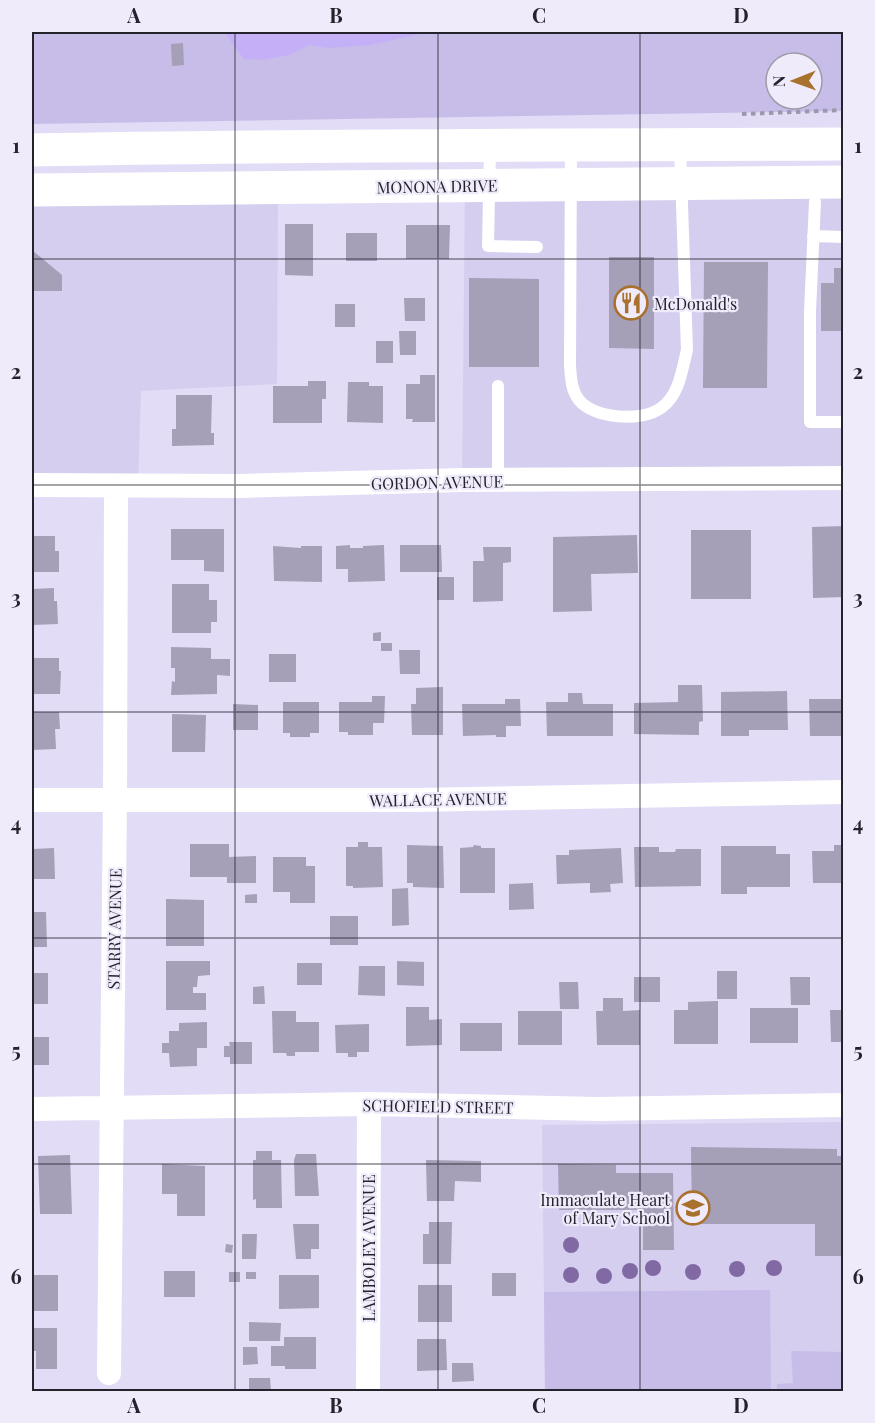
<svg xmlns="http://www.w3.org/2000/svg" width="875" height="1423" viewBox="0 0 875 1423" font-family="'Playfair Display',serif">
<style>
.built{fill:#d6ceef}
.green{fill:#c8bde9;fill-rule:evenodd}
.water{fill:#c4b0f7}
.building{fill:#a59fb8}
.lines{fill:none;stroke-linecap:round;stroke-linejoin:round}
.path{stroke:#9c98ac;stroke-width:4;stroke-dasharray:4.5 4.5;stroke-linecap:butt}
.lane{stroke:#fff;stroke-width:12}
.street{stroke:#fff;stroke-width:24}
.secondary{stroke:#fff;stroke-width:33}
.tree{fill:#816aa4}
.grid{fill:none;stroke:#24222b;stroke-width:1.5;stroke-opacity:0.55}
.labels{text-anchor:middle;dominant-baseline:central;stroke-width:4.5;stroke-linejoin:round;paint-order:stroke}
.street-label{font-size:16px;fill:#24222b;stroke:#efebfb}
.poi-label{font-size:16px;fill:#24222b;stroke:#efebfb;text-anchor:start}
.neatline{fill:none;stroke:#24222b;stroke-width:2}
.grid-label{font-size:20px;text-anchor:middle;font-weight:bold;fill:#24222b}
</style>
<rect width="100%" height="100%" fill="#e2dcf6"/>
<path class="built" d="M843,182V478L462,480L465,186Z
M278,188L277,384L141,391L138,485H32V190Z
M843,1122V1391H545L542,1125Z"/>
<path class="green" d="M32,32H843V111L32,124ZM776,63H812V99H776Z
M770,1290L771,1391H545L544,1292Z
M791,1351L843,1352L842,1391H777V1384L793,1383Z"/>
<path class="water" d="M224,32H427L371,45L328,48L309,45L290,55L263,60L244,59Z"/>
<path class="building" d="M183,43L184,65L172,66L171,44Z
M285,224H313V276L285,275Z
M406,225H450L449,259H406Z
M346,233H377V261H346Z
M32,250L62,275V291H32Z
M609,257H654V349L609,348Z
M704,262H768L767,388H703Z
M834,268H844V331H821V283H834Z
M469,278L539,279V367H469Z
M404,298H425V321H405Z
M335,304H355V327H335Z
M399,331H416V355H400Z
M376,341H393V363H376Z
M420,375H435V422H412L413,419H406V384H420Z
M308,381H326V399H322V423H273V386H308Z
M348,382H369V386H383V423L347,422Z
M176,395H212L211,433H214V445L172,446V429H176Z
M844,526V597L813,598L812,527Z
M171,529H224V572L204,571V560H171Z
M691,530H751V599H691Z
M637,535L638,573L591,574L592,611L553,612V537Z
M32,536H55V551H59V572H32Z
M350,545V548H363V546L384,545L385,581L348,582V569H336V546Z
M400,545H441L442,572H400Z
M273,546L301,548V546H322V582L274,581Z
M483,547H511V562L503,563V601L473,602V561H484Z
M437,577H454V600H437Z
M172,584H209V600H217V622H211V633H172Z
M54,588V601H57L58,624L32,625V589Z
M381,632V641H373V633Z
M381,643H392V651H381Z
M171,647L211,648V659H230V676L217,675V694L171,695L172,681L175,682V668H171Z
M399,650H420V674H400Z
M269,654H296V682H269Z
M32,658H59V671H61L60,694H32Z
M678,685H702L703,721L699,722V735L634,734V703L678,702Z
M443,687V735H412L411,704H416V688Z
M787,691L788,730H749V736H721V692Z
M568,693H582L583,704H613V736H547L546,702H568Z
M372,696H385L384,723H373V735H348V732H339V702H372Z
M505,699H520L521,726H506V737H496V735L463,736L462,704H505Z
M809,699H844V736H810Z
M283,702H319V733H310V737H290V733H283Z
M233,704L258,705V730H233Z
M33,712H59L60,729H55L56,749L33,750L32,727H33Z
M172,714L206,715L205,752H172Z
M358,842H368V847H382L383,887L353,888V886H346V847H358Z
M190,844H229V857L256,856V883H227V877H190Z
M407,845L443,846L444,888L413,887V883H407Z
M474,845L481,846V848H495V893H460V848L473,847Z
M834,845H844V883H813L812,851H834Z
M721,846H776V854H790V887H747V894H721Z
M634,847H659V852H675L676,849H701V886L635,887Z
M54,848L55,879H32V850L33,849Z
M621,848L623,883L610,884L611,892L590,893V883L557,884L556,855H569V850Z
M273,857H306V866H315V903H290V892H273Z
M533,883L534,909L509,910V884Z
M408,888L409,925L392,926V889Z
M257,894V903H245V895Z
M166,899L204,900V946H166Z
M32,912H46L47,947H32Z
M330,916H358V945H330Z
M166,961H210V975L198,976L197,987H193V993H206V1010H166Z
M397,961L424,962V986L397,985Z
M297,963H322V985H297Z
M359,966H385V996L358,995Z
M717,971H737V999H717Z
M32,973H48V1004H32Z
M634,977H660V1002H634Z
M790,977H810V1005H791Z
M559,982H578L579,1009H560Z
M264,986L265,1004H253V987Z
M603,998H623V1011L640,1010V1045H597L596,1011H603Z
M718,1001V1044H674V1010H688V1002Z
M406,1007H429V1020L442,1019V1045L406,1046Z
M750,1008H798V1043H750Z
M830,1010H844V1042H831Z
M272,1011H296V1022H319V1052H295V1056H287L286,1053H273Z
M518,1011H562V1045H518Z
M207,1022V1048H197V1066L170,1067L169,1053H162V1043H169V1031H179V1023Z
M460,1023H502V1051H460Z
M369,1024V1052H357V1057H348V1053H336L335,1025Z
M32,1037H49V1065H32Z
M229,1042H252V1064H230V1057H224V1046H230Z
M691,1147L837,1149V1156H844V1256H815V1224H692Z
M256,1151H272V1160H281L282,1208H256V1199L253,1200V1160H256Z
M296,1154H316L319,1196H295L294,1160Z
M70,1155L72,1214H40L38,1156Z
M426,1160L481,1161V1182L455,1181L454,1201H427Z
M162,1164L205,1166V1216H177V1194H162Z
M558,1164L616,1165V1173H673L674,1250H643V1210H559Z
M429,1222H452L451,1264H423V1234H429Z
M293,1224H319V1249H311V1259H296Z
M242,1234H257L256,1259H242Z
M226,1244L233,1245L232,1253L225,1252Z
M164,1271H195V1297H164Z
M229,1272H240V1282H229Z
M246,1272H256V1279H246Z
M492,1273H516V1296H492Z
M32,1275H58V1311H34Z
M279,1275H319V1308L279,1309Z
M418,1285H452V1322H418Z
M249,1322L281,1323L280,1341H249Z
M32,1328H57V1369H36V1351H32Z
M284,1337H316V1369H285V1366H271V1346H284Z
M417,1339H446L447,1370L417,1371Z
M243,1347H257L258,1364L243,1365Z
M452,1363H473L474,1381L452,1382Z
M249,1378H270L271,1391H249Z"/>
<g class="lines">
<path class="path" d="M742,114L844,110"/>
<path class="lane" d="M571,147L570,365C571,378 571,390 579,400C594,419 642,422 661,408C679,396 682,370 687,350L680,146
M490,148L488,246L537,247
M815,202L810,312V422H844
M813,236L844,237
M498,386V480"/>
<path class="street" d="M32,485L239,486L462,480L844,478
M32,800H414L844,792
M32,1109L369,1104L597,1109L844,1105
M109,1373L115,799L116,486
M368,1392L369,1104"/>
<path class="secondary" d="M32,150C302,145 573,145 844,144
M32,190L844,182"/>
</g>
<g class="tree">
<circle cx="571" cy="1245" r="8"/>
<circle cx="653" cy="1268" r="8"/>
<circle cx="774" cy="1268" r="8"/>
<circle cx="737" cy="1269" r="8"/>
<circle cx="630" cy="1271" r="8"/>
<circle cx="693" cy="1272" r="8"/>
<circle cx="571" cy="1275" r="8"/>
<circle cx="604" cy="1276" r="8"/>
</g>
<path class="grid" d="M235,32V1392M438,32V1392M640,32V1392M32,259H844M32,485H844M32,712H844M32,938H844M32,1164H844"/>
<defs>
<symbol id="restaurant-ring" viewBox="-11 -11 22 22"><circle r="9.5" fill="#efebfb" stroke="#a9712e" stroke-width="1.5"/><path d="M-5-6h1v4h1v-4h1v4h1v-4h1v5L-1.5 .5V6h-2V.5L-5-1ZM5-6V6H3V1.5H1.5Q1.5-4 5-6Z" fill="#a9712e"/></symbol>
<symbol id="school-ring" viewBox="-11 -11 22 22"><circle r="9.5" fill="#efebfb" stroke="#a9712e" stroke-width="1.5"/><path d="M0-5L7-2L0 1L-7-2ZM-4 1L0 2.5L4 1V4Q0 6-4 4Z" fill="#a9712e"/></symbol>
</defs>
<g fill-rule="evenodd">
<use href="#restaurant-ring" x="612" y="284" width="38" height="38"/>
<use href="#school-ring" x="674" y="1189" width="38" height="38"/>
</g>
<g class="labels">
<g class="street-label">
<text transform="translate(437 186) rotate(-1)">MONONA DRIVE</text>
<text transform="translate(437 482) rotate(-1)">GORDON AVENUE</text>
<text transform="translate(438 799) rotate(-1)">WALLACE AVENUE</text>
<text transform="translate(114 929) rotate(-89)">STARRY AVENUE</text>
<text transform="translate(438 1106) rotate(1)">SCHOFIELD STREET</text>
<text transform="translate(368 1248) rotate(-90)">LAMBOLEY AVENUE</text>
</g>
<g class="poi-label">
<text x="654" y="303">McDonald's</text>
<text x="670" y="1199" text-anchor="end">Immaculate Heart<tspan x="670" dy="18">of Mary School</tspan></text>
</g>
</g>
<rect width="875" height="1423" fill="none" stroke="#efebfb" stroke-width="66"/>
<g transform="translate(794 81) rotate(269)"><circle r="28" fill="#efebfb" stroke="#9e9ba8" stroke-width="1.5"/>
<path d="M0-4.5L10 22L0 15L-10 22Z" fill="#a9712e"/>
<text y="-9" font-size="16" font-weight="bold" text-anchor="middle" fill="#24222b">N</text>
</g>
<rect x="33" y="33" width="809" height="1357" class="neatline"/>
<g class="grid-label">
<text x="134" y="23">A</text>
<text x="336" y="23">B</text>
<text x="539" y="23">C</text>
<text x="741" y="23">D</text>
<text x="16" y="153">1</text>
<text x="858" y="153">1</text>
<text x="16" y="379">2</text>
<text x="858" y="379">2</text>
<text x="16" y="605">3</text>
<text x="858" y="605">3</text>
<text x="16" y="831">4</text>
<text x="858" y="831">4</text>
<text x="16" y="1058">5</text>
<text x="858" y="1058">5</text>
<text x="16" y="1284">6</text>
<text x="858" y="1284">6</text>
<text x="134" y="1413">A</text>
<text x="336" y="1413">B</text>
<text x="539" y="1413">C</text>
<text x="741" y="1413">D</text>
</g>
</svg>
